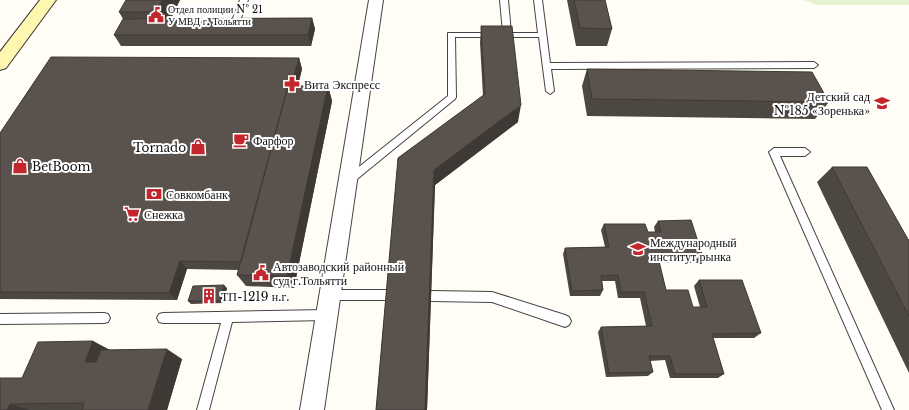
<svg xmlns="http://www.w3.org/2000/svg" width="909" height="410" viewBox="0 0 909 410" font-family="'Libre Baskerville',serif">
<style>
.pitch{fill:#e6f2cf}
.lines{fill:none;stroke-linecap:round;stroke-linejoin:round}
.lane-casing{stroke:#444;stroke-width:2}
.street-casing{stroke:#444;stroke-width:2}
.secondary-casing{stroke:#333;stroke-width:2}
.lane{fill:#fff;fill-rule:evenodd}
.street{fill:#fff;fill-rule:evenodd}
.secondary{fill:#fff6b0;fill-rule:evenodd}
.wall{fill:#4d4742}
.shaded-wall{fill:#3f3936}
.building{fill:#5a524d;stroke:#3f3936}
.labels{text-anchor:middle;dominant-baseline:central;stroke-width:4;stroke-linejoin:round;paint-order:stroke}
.far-poi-label{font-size:10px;fill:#111;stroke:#fff;text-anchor:start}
.poi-label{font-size:12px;fill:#111;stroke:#fff;text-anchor:start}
</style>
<rect width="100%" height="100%" fill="#fffdf5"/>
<path class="pitch" d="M804,0H909V5H817Z"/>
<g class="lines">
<defs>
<path id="lane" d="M240,0H248L241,18L237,20L233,18Z
M500,0H508L511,33H538L534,0H542L550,63L814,62L818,65L814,68L551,69L554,91L550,94L546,91L539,37H455L456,97L455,99L351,184H345L343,181L345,178L448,96V33H503Z
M774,148H805L810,152L805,156H780L894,410H882L769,152Z
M329,290H390L394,291L396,295L394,299L390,300H329L325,299L323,295L325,291Z
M431,291L492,292L565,315L569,317L571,321L569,325L565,327L492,302L431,301L427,300L425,296L427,292Z
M326,310L330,311L332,315L330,319L326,320L232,322L209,410H197L221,323H163L159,322L157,318L159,314L163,313Z
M104,313L108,314L110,318L108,322L104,323L0,324V314Z"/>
<path id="street" d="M369,0H383L324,410H300Z"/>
<path id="secondary" d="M40,0H56L6,68L0,70V52Z"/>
</defs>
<use href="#lane" class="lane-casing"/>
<use href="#street" class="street-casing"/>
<use href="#secondary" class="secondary-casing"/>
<use href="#lane" class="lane"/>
<use href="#street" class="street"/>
<use href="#secondary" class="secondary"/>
</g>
<path class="wall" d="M180,0L171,19L312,18L315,29L311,46H121L114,35L123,19L119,12Z
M567,0H605L612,29L607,46H576Z
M481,26L518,122L435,185L427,410H376L398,158L483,96L480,43Z
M299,58L302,69L298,86H328L332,101L294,288L246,286L237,275L239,270L187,269L177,300L0,299V133Z
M587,69L829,102L815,119L587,116L582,86Z
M832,167L909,241V373L817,182Z
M658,221L703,257L698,263H659L666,290L693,307H700L694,286L699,280L761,333L754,338H713L724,374L718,378H670L665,360L650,361L653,372L648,376L606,377L598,332L601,327L646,326L640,298H618L615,281H602L603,290L600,296H570L563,254L565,248L605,247L601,230L604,224L648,232H655L654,227Z
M227,288L223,303L191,304L188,301Z
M93,341L108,350L182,359L167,410H0L22,378Z"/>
<path class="shaded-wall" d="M162,0H180L165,29L156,12Z
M312,18L315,29L311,46L308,35Z
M299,58L302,69L250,270L244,262Z
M328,86L332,101L294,288L287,276Z
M521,105L518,122L435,185L427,410H425L434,170Z
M180,261L187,269L177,300L169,293Z
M224,285L227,288L223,303L220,301Z
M93,341L112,351L104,371L85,362Z
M167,349L182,359L167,410H148Z
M10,404L30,410H7Z"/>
<path class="building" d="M126,0H162L156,12H119Z
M574,0H605L612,29L580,28Z
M312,18L308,35H114L123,19Z
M481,26H512L521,105L434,170L425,410H376L398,158L485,94Z
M51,57L299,58L291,86H288L241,262L180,261L169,293L0,292V133Z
M587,69L812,72L829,102L592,99Z
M288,86H328L287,276L237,275Z
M832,167H867L909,241V316Z
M691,220L703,257H658L666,290H688L693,307H707L699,280H742L761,333L712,334L724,374H675L670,356H649L653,372L609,373L601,327L652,326L644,292H621L618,275L601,276L603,290L572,291L565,248L609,247L604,224H645L648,232H661L658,221Z
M224,285L220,301H188L193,286Z
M93,341L85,362H96L101,350L167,349L148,410H82L84,403L10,404L7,410H0V378H22L38,342Z"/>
<defs>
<symbol id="civic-bare" viewBox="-9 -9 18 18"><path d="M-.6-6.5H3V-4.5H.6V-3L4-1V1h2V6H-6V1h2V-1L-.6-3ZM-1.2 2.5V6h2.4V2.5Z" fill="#c4262e" stroke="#fff" stroke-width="2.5" paint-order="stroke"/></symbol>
<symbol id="pharmacy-bare" viewBox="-9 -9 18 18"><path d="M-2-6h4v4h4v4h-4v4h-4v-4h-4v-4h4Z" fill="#c4262e" stroke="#fff" stroke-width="2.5" paint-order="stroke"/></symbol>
<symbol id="school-bare" viewBox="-9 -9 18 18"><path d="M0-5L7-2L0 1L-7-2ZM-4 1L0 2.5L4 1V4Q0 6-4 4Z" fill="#c4262e" stroke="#fff" stroke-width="2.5" paint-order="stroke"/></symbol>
<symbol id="cafe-bare" viewBox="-9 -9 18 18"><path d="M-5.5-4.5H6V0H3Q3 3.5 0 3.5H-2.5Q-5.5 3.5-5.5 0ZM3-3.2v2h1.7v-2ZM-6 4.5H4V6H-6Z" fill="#c4262e" stroke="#fff" stroke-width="2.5" paint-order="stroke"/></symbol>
<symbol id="shop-bare" viewBox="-9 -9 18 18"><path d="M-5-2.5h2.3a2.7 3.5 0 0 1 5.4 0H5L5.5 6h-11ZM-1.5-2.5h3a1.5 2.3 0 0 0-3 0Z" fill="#c4262e" stroke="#fff" stroke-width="2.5" paint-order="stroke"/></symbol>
<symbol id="bank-bare" viewBox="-9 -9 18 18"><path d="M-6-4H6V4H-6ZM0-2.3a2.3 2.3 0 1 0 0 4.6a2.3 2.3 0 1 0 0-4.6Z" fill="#c4262e" stroke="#fff" stroke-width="2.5" paint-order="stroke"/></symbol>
<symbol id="supermarket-bare" viewBox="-9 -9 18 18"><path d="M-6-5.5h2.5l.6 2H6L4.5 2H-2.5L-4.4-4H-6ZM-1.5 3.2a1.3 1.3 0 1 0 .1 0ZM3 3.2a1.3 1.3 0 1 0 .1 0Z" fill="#c4262e" stroke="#fff" stroke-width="2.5" paint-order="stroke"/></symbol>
<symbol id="university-bare" viewBox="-9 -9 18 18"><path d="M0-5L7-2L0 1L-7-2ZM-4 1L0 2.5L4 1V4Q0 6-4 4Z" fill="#c4262e" stroke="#fff" stroke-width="2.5" paint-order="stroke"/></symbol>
<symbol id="building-bare" viewBox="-9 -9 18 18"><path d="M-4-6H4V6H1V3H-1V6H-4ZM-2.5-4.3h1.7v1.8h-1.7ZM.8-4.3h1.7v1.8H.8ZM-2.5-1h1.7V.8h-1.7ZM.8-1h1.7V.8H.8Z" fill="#c4262e" stroke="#fff" stroke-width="2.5" paint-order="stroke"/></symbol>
</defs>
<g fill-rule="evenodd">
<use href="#civic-bare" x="145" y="4" width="22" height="22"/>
<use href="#pharmacy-bare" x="281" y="73" width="22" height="22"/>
<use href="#school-bare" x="871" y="92" width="22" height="22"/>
<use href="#cafe-bare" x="230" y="129" width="22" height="22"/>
<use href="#shop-bare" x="187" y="136" width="22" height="22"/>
<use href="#shop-bare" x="9" y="155" width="22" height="22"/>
<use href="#bank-bare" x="143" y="183" width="22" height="22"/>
<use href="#supermarket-bare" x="121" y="203" width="22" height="22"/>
<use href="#university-bare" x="627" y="238" width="22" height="22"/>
<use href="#civic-bare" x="250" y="262" width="22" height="22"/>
<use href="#building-bare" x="198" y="285" width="22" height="22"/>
</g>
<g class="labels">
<g class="far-poi-label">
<text x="168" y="9">Отдел полиции № 21<tspan x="168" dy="12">У МВД г. Тольятти</tspan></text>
</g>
<g class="poi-label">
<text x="304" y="84">Вита Экспресс</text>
<text x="870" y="96" text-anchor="end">Детский сад<tspan x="870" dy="14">№185 «Зоренька»</tspan></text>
<text x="253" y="140">Фарфор</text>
<text x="186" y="147" text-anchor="end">Tornado</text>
<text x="32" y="166">BetBoom</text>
<text x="166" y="194">Совкомбанк</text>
<text x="144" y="214">Снежка</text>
<text x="650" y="242">Международный<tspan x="650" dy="14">институт рынка</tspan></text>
<text x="273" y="266">Автозаводский районный<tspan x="273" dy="14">суд г.Тольятти</tspan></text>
<text x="221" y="296">ТП-1219 н.г.</text>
</g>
</g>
</svg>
